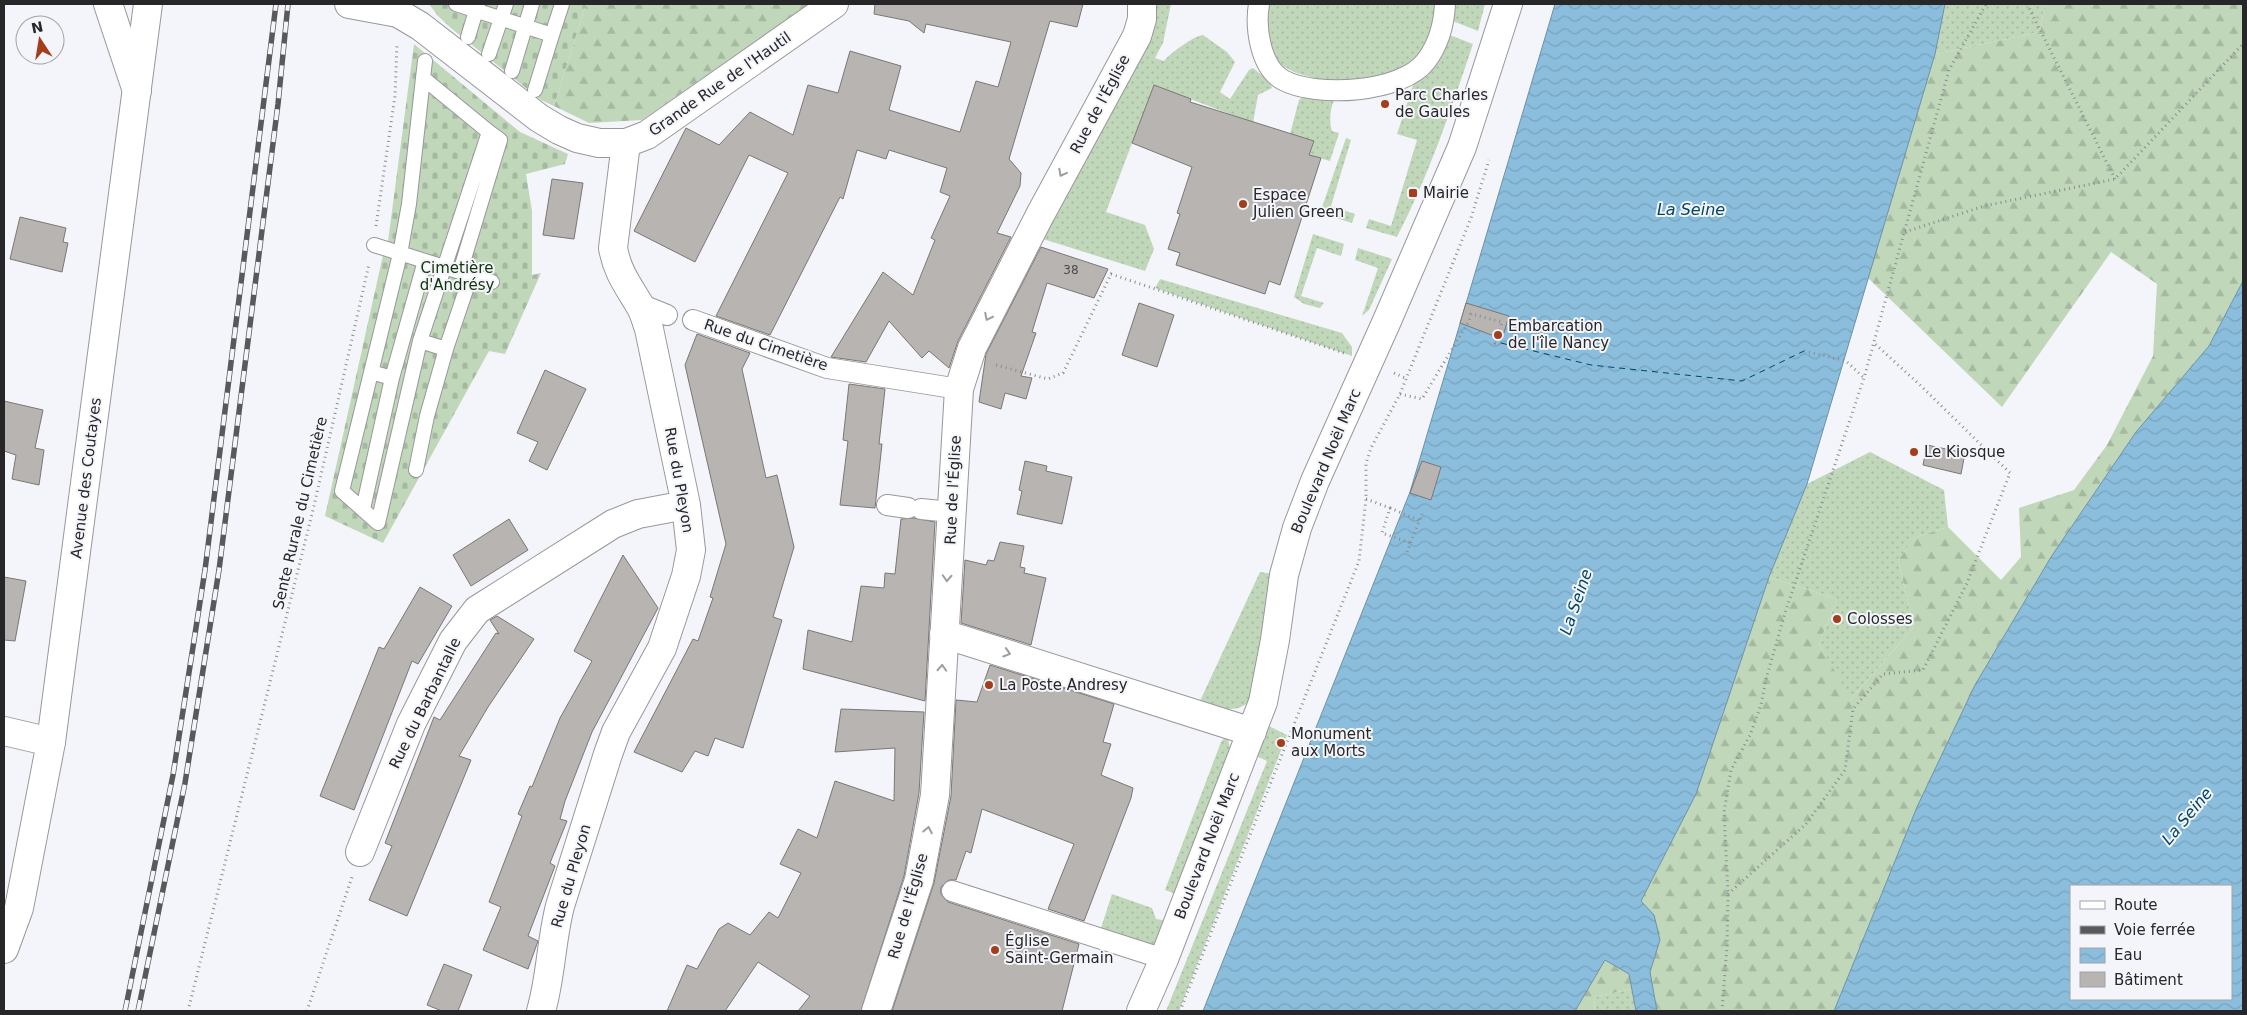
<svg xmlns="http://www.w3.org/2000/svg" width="2247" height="1015" viewBox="0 0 2247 1015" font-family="'DejaVu Sans',sans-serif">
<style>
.grass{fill:url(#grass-dots)}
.forest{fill:url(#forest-firs)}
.cemetery{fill:url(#cemetery-stones)}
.water{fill:url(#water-waves);stroke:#6d91a6;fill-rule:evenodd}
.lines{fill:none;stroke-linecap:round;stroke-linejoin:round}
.ferry{stroke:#004562;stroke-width:1;stroke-dasharray:6 5;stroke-linecap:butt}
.building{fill:#b8b4b1;stroke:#7a7774}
.service-casing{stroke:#98989c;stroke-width:16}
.pedestrian-casing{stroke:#98989c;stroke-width:22}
.minor-casing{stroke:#98989c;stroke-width:30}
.tertiary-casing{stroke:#98989c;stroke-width:30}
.path{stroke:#8c8c90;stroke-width:3;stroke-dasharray:1 4;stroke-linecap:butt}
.service{stroke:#fff;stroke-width:14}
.pedestrian{stroke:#fff;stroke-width:20}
.minor{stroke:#fff;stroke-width:28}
.tertiary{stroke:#fff;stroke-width:28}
.rail-casing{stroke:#59595b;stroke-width:5.5}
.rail{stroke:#f4f5fa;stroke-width:4;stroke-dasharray:11;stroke-linecap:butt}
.oneway{stroke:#9e9e9f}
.poi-dot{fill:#a43d1c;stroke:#f4f5fa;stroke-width:2}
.labels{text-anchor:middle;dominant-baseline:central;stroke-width:4;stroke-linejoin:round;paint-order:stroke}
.number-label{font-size:12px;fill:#4b4a4b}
.street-label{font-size:15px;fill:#272729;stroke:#f4f5fa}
.poi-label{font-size:15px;fill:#272729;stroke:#f4f5fa;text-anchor:start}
.park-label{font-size:15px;fill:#12340a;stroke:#f4f5fa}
.water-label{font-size:16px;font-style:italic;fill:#004562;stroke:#f4f5fa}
</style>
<defs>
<pattern id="grass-dots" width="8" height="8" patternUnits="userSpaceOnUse" patternTransform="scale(1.25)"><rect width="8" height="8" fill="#c0d7ba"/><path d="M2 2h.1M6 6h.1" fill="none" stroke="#a5b9a0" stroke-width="1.8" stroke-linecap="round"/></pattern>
<pattern id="forest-firs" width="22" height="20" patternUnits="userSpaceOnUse" patternTransform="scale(1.25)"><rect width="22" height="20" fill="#c0d7ba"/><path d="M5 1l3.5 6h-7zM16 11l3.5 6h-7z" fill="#a5b9a0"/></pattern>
<pattern id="cemetery-stones" width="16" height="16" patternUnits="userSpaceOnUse" patternTransform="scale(1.25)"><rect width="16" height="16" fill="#c0d7ba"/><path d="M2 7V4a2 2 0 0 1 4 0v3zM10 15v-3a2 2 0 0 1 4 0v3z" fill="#a5b9a0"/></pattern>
<pattern id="water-waves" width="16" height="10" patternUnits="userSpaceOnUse" patternTransform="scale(1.25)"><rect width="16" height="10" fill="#8bbedc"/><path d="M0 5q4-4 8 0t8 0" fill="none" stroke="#78a3bd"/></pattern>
</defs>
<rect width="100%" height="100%" fill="#f4f5fa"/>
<path class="grass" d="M1153,4H1171L1163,43L1155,58L1164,61C1170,53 1194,36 1203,35L1227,52L1235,62L1220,92L1230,99L1249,70L1253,68L1270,82L1272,88L1258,95L1253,123L1154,85L1106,212L1145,225L1154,249L1145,271L1043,239Z
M1267,4H1436C1433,22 1429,43 1417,57C1391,88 1307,88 1278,62C1265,49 1265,21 1267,4Z
M1452,4H1485L1478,31L1450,20Z
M1945,4H2045L2040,32L1935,54Z
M1447,34L1473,44C1451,110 1429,175 1397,237L1366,228L1369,219L1391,226L1417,140L1397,134L1414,82Z
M1305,95L1334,100C1330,110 1329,120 1332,131L1339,133L1330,161L1309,155L1314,142L1290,134L1299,100Z
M1346,138L1351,140L1331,206L1355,214L1352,223L1320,213Z
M1313,234L1344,244L1341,256L1317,248L1301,296L1324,303L1320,308L1304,304L1294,297Z
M1358,248L1392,259L1369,310L1362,316L1378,268L1355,260Z
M1160,279L1342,333L1352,347V356L1155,288Z
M1870,452L1944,490L1948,527L1916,537L1898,560L1914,627L1850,700L1819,644L1837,599L1769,577L1807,484Z
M1260,572L1274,574L1253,698C1236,716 1221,708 1200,701Z
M1267,725L1287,735L1179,1011H1166L1267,761L1256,756Z
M1227,735L1232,757L1179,895L1165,890L1221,742Z
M1112,894L1152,908L1156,919L1163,920L1154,947L1100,931Z
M1632,989L1636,1011H1595L1594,997Z"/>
<path class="forest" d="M586,4H809L642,120L589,123L554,106Z
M2045,4H2243V281L2209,346L2136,432L2051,557L1975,685L1917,807L1834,1011H1657L1650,972L1660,940L1641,901L1696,794L1769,577L1837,599L1819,644L1851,699L1914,627L1898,560L1916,537L1948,527L2001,580L2021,557L2019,508L2074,490L2107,445L2153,356L2157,284L2111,252L2002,407L1868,278L1935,54L2040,32Z
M1605,960L1629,974L1632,989L1594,997L1595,1011H1575Z"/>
<path class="cemetery" d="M429,4H586L554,106L541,100L452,29L438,16Z
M414,44L520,132L568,154L565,164L526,174L532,211V275L541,273L505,354L489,351L383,543L325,516L383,255L387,249Z"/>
<path class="water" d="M1555,4H1945L1935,54L1807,484L1769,577L1696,794L1641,901L1654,915L1660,940L1650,972L1657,1011H1636L1629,974L1605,960L1575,1011H1203L1410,492Z
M2243,281V1011H1834L1917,807L1975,685L2051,557L2136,432L2209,346ZM2071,886H2231V999H2071Z"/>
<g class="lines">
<path class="ferry" d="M1501,343L1591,365L1742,381L1804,351"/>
</g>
<path class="building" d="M875,4H1083L1077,27L1050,21L1009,159L1021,173L1020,186L997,233L1011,237L958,341L949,368L929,351L922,358L889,321L866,362L831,357L883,272L913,295L935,240L931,238L950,196L940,192L947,168L889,150L886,159L857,150L843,199L840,197L770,335L716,316L788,173L749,155L695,262L634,231L686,128L719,145L750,112L793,135L808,85L838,93L850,51L901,66L889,110L960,132L976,81L998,87L1011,42L926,24L924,33L909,21L874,14Z
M1154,85L1191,99L1190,102L1314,141L1309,155L1321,158L1313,183L1280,285L1269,281L1265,294L1176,265L1180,253L1168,249L1180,214L1177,213L1192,167L1132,143Z
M552,179L583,183L574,239L543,235Z
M20,217L66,228L63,242L68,243L62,272L10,259Z
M1041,247L1108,269L1094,298L1047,283L1032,332L1036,333L1021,376L1032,378L1026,399L1005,393L1001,409L979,402L986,354Z
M1139,303L1174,315L1157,367L1122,355Z
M1466,303L1509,316L1502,339L1460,323Z
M697,334L750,353L742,369L766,478L777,475L794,547L773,617L782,620L743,748L715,738L708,756L695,751L682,772L634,752L693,639L698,641L713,598L710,597L726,544L685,365Z
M545,370L586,389L547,470L529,461L538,442L517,433Z
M849,384L885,389L879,444H882L875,508L840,505L848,441L843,440Z
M4,401L43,410L35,448L44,450L39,485L12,479L16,455L4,451Z
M1927,445L1965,453L1961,474L1923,465Z
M1025,461L1047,466L1046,471L1072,477L1062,524L1017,514L1022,491L1019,490Z
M1422,461L1441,467L1431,500L1410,493Z
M914,518L935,522L925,701L803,669L808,630L852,642L861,586L884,588L885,573L895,574L901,519Z
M509,519L528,550L471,586L453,555Z
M1000,542L1024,546L1020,567L1025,568L1024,573L1046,578L1031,645L961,623L965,560L986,565L988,560L994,561Z
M623,555L658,608L592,732L565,801L560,819L567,821L550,863L555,866L528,936L538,941L528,969L483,950L501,907L489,902L522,816L518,814L530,786L532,787L560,718L592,661L574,651Z
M4,577L26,581L15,641L4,640Z
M420,587L452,606L418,664L412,661L354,810L320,796L379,647L384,649Z
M497,616L534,639L488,707L459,756L471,760L407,916L369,900L392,846L385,843L434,717L440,720L496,633L499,634L490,620Z
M990,665L1114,704L1103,742L1111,744L1101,775L1133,788L1131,798L1084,921L1048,909L1074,844L982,809L971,853L966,851L956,880H949L941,887V894L948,902L1079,944L1062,1011H892L934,883L951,796L956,700L977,702Z
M841,709L924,712L919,793L904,876L861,1011H798L810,996L758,962L725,1011H667L687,965L697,969L719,929L728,923L750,935L769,912L778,918L801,873L780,864L798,829L817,838L835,781L894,801L895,748L835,752Z
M444,964L472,975L458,1011H442L427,1005Z"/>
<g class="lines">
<defs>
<path id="service" d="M456,4L552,35L535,90
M552,35L562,4
M468,37L478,4
M489,54L506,4
M512,71L532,4
M423,78L489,132L420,341L378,523L342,491L400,254L409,204L423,78L425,61
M374,245L492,282
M460,272L500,140L489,132
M420,341L446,349L471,275
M392,378L425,261
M416,470L427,416L446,349
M363,509L392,378L371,372"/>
<path id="pedestrian" d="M1259,4C1255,27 1260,67 1283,80C1316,98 1402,93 1426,61C1439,44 1444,24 1445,4
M640,304L667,315
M693,320L827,368L959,389
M887,505L908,508
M921,509L951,512
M952,891L1164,959"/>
<path id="minor" d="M108,4L137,91
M349,4L398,13L420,26L539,118L559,130L577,138L599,143H626L647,135L834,4
M944,634L1252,732
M4,731L51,742
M360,852L411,724L453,641L477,610L613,524L638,514L686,505
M541,1011C551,977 551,941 560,906L608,754L616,732L662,648L686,576L691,550L686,505L649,329C646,321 644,311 639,304C627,284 617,271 613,248L626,143
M876,1011L919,880L935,795L959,389L972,348L1040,215L1137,36L1142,19V4
M1141,1011L1164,959L1263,702L1275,640L1284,575L1297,528L1315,481L1386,323L1462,147L1508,4"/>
<path id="tertiary" d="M4,949L19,908L51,742L148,4"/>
</defs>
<use href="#service" class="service-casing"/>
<use href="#pedestrian" class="pedestrian-casing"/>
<use href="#minor" class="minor-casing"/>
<use href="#tertiary" class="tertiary-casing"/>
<path class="path" d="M2027,4L2115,179
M376,226L395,96L397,44
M1905,232L1984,206L2115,179L2243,44
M1804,351L1846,361L1864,378
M996,365L1048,379L1063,373L1111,274L1344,353
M1394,373L1405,378
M1400,394L1422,399L1469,321L1471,314L1502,322L1495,343H1501
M1366,499L1390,508L1382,533L1411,543
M1390,508L1420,521
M1407,552L1422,514
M1728,894L1806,824L1845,770L1853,709L1883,674L1923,670L1967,583L2010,473L1920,385L1874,343
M188,1011L313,510L369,264
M307,1011L352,877
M1180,1011L1359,561L1366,499V463L1371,448L1400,394L1471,218L1489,160
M1722,1011L1727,946L1728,894L1724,812L1731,770L1750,735L1761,705L1766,679L1785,613L1864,378L1949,70L1986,4"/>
<use href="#service" class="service"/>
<use href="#pedestrian" class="pedestrian"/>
<use href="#minor" class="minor"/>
<use href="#tertiary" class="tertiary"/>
<defs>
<path id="rail" d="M125,1011L173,775L205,570L276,4
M138,1011L185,783L219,570L278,104L288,4"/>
</defs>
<use href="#rail" class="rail-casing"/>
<use href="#rail" class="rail"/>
</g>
<defs><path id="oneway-chevron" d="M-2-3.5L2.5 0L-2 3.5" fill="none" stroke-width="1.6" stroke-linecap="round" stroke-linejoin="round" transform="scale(1.25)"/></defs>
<g class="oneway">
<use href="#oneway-chevron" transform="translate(1062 173) rotate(118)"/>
<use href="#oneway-chevron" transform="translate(988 317) rotate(117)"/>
<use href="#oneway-chevron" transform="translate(947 578) rotate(93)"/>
<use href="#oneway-chevron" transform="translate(1007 653) rotate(17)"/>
<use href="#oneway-chevron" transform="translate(942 668) rotate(-87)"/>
<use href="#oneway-chevron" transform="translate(928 830) rotate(-79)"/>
</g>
<g class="poi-dot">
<circle cx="1385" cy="104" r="5"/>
<rect x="1408" y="188" width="10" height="10" rx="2.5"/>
<circle cx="1243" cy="204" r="5"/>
<circle cx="1498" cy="335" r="5"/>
<circle cx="1914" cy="452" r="5"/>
<circle cx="1837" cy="619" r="5"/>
<circle cx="989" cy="685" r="5"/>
<circle cx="1281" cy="743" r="5"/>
<circle cx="995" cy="950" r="5"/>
</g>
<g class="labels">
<g class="number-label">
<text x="1071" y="270">38</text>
</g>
<g class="street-label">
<text transform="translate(720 84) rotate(-35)">Grande Rue de l'Hautil</text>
<text transform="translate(1100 104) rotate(-62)">Rue de l'Église</text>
<text transform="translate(766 345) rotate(19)">Rue du Cimetière</text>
<text transform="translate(1326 461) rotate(-67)">Boulevard Noël Marc</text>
<text transform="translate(86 478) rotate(-83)">Avenue des Coutayes</text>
<text transform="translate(679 480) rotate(80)">Rue du Pleyon</text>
<text transform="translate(953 490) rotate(-87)">Rue de l'Église</text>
<text transform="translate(300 513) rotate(-77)">Sente Rurale du Cimetière</text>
<text transform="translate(425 703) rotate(-64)">Rue du Barbantalle</text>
<text transform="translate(1207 846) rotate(-69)">Boulevard Noël Marc</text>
<text transform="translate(571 876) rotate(-74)">Rue du Pleyon</text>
<text transform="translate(908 906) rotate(-74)">Rue de l'Église</text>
</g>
<g class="poi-label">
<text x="1395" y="95">Parc Charles<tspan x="1395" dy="17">de Gaules</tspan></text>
<text x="1423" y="193">Mairie</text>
<text x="1253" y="195">Espace<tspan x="1253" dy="17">Julien Green</tspan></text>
<text x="1508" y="326">Embarcation<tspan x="1508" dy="17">de l'île Nancy</tspan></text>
<text x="1924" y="452">Le Kiosque</text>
<text x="1847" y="619">Colosses</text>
<text x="999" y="685">La Poste Andresy</text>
<text x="1291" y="734">Monument<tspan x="1291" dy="17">aux Morts</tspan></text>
<text x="1005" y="941">Église<tspan x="1005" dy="17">Saint-Germain</tspan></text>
</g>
<g class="park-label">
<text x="457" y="268">Cimetière<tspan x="457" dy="17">d'Andrésy</tspan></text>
</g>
<g class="water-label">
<text x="1691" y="209">La Seine</text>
<text transform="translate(1576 602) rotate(-71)">La Seine</text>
<text transform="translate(2187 816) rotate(-50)">La Seine</text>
</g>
</g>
<rect width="2247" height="1015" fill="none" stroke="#272729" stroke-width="10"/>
<rect x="2070" y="885" width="162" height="115" fill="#f4f5fa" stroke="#a2a3a6"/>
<rect x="2080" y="901" width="25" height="8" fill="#ffffff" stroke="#a2a3a6"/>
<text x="2114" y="910" font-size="15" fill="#272729">Route</text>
<rect x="2080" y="926" width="25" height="8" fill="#59595b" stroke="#a2a3a6"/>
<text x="2114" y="935" font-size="15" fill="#272729">Voie ferrée</text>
<rect x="2080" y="948" width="25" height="15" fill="url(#water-waves)" stroke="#a2a3a6"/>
<text x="2114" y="960" font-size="15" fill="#272729">Eau</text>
<rect x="2080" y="972" width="25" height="15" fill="#b8b4b1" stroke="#a2a3a6"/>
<text x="2114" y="985" font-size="15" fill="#272729">Bâtiment</text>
<g transform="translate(40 40) rotate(348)"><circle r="24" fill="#f4f5fa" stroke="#a2a3a6"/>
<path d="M0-4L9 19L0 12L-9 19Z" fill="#a43d1c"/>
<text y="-8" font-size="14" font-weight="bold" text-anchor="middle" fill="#272729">N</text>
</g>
</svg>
